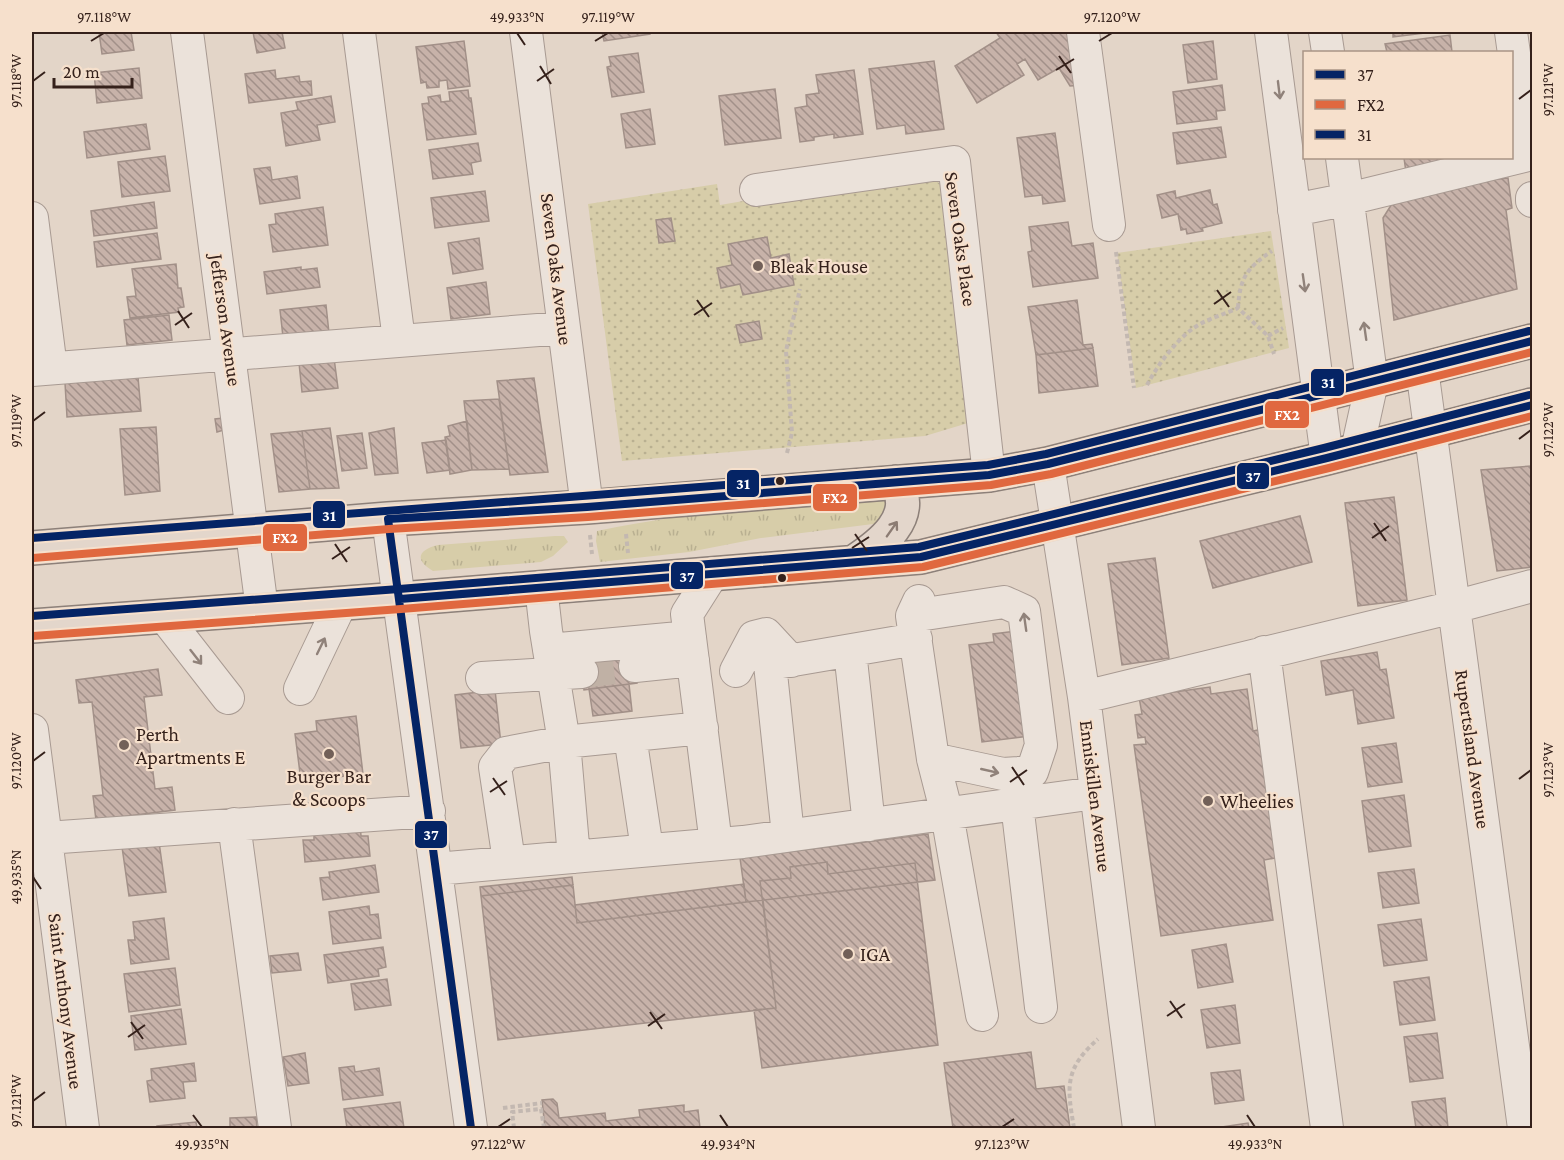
<svg xmlns="http://www.w3.org/2000/svg" width="1564" height="1160" viewBox="0 0 1564 1160" font-family="'Crimson Pro',serif">
<style>
.grass{fill:url(#grass-tufts)}
.park{fill:url(#park-dots)}
.building{fill:url(#building-back-hatch);stroke:#a29088;stroke-width:1.5}
.lines{fill:none;stroke-linecap:round;stroke-linejoin:round}
.minor-tunnel{stroke:#c0b1a5;stroke-width:32;stroke-dasharray:32 16;stroke-linecap:butt}
.minor-casing{stroke:#a89a92;stroke-width:34}
.major-casing{stroke:#8d8079;stroke-width:36}
.path{stroke:#c3b8b1;stroke-width:4;stroke-dasharray:4.5 3;stroke-linecap:butt}
.minor{stroke:#ebe2da;stroke-width:32}
.major{stroke:#e3d6cb;stroke-width:33}
.bus-1-casing{stroke:#f6e0cc;stroke-width:12}
.bus-2-casing{stroke:#f6e0cc;stroke-width:12}
.bus-3-casing{stroke:#f6e0cc;stroke-width:12}
.bus-1{stroke:#052465;stroke-width:8}
.bus-2{stroke:#e0683f;stroke-width:8}
.bus-3{stroke:#052465;stroke-width:8}
.oneway{stroke:#90827a}
.oneway2{stroke:#8c7c73}
.ticks{fill:none;stroke:#35211b;stroke-width:2}
.poi-dot{fill:#726058;stroke:#f6e0cc;stroke-width:2}
.bus-dot{fill:#35211b;stroke:#f6e0cc;stroke-width:2}
.labels{text-anchor:middle;dominant-baseline:central;stroke-width:4.5;stroke-linejoin:round;paint-order:stroke}
.street-label{font-size:20px;fill:#35211b;stroke:#f6e0cc}
.poi-label{font-size:20px;fill:#35211b;stroke:#f6e0cc;text-anchor:start}
.line-badge{stroke:#f6e0cc;stroke-width:2}
.badge-label{font-size:16px;text-anchor:middle;font-weight:bold;fill:#fff}
.neatline{fill:none;stroke:#35211b;stroke-width:2}
.ticks-label{font-size:15px;text-anchor:middle;fill:#35211b}
</style>
<defs>
<pattern id="grass-tufts" width="24" height="20" patternUnits="userSpaceOnUse" patternTransform="scale(1.5)"><rect width="24" height="20" fill="#d7cda9"/><path d="M3 7l-1-3M5 7V3M7 7l1-3M15 17l-1-3M17 17v-4M19 17l1-3" fill="none" stroke="#b9b091"/></pattern>
<pattern id="park-dots" width="8" height="8" patternUnits="userSpaceOnUse" patternTransform="scale(1.5)"><rect width="8" height="8" fill="#d7cda9"/><path d="M2 2h.1M6 6h.1" fill="none" stroke="#b9b091" stroke-width="1.8" stroke-linecap="round"/></pattern>
<pattern id="building-back-hatch" width="6" height="6" patternUnits="userSpaceOnUse" patternTransform="scale(1.5)"><rect width="6" height="6" fill="#c7b2a9"/><path d="M-1 5l2 2M0 0l6 6M5-1l2 2" fill="none" stroke="#a29089"/></pattern>
</defs>
<rect width="100%" height="100%" fill="#e3d5c8"/>
<path class="grass" d="M892,500L881,523L761,538L689,552L600,562L596,541L597,531C694,511 793,503 892,500Z
M555,536H564L568,542L553,556L541,562L433,571C414,560 418,550 438,545Z"/>
<path class="park" d="M907,173L935,179L946,190L978,420L925,436L622,461L588,204L717,184L720,205Z
M1271,231L1289,348L1136,388L1117,253Z"/>
<path class="building" d="M99,32H131L134,50L102,54Z
M253,32H282L285,48L257,53Z
M602,32H650V34L604,41Z
M996,32H1070L1083,85L1070,86L1059,68L1038,80L1025,59L1017,64L1024,75L977,103L955,66L1000,38Z
M1393,32H1433L1393,37Z
M1450,35L1452,52H1387L1385,44Z
M464,41L470,86L448,89L447,80L439,81V87L427,88L426,82L421,83L416,47Z
M1213,41L1217,79L1188,83L1183,45Z
M638,53L644,92L612,97L607,67L611,66L609,57Z
M934,61L944,129L906,134L905,125L877,129L869,69Z
M139,68L142,98L97,103L94,73Z
M275,70L276,79L299,76L300,82L311,81L312,95L249,103L245,74Z
M854,70L863,134L834,138V134L814,137V140L800,142L795,108L807,106L806,95L819,93L816,75Z
M1222,85L1225,110L1216,111L1217,119L1177,124L1173,92Z
M775,89L781,138L725,145L719,96Z
M468,90L469,98H471L476,134L427,140L422,104L429,103L428,97L440,95L441,102L450,101L449,92Z
M331,96L335,122L317,125L320,140L286,146L281,113L298,110L296,102Z
M650,109L655,144L626,148L621,114Z
M146,124L150,149L87,158L84,132Z
M1221,127L1226,157L1177,164L1173,133Z
M1055,133L1065,201L1043,204L1042,195L1025,197L1017,138Z
M478,143L481,161L471,163L473,174L433,179L429,150Z
M165,156L170,191L122,197L118,162Z
M1404,158H1456L1406,172Z
M270,167L272,180L297,176L300,198L260,204L254,169Z
M1508,178L1512,208L1506,210L1517,289L1394,320L1383,218L1395,199L1454,184Z
M1210,190L1213,205L1217,204L1222,223L1202,228L1203,231L1187,234L1186,229L1181,230L1178,214L1162,218L1157,195L1175,191L1176,198Z
M485,191L489,221L435,228L431,198Z
M154,202L157,228L94,236L91,211Z
M323,207L328,245L273,252L269,225L276,224L275,214Z
M671,218L675,241L659,243L656,220Z
M1068,222L1072,246L1093,243L1098,278L1033,287L1028,252L1032,251L1029,227Z
M157,233L161,259L97,267L94,242Z
M767,237L771,258L789,254L794,285L743,295L740,284L721,288L717,268L732,265L728,244Z
M479,238L483,269L453,274L448,243Z
M176,264L178,288H181L184,307L178,308L179,312L130,318L127,297L136,296L132,269Z
M301,267V270L317,268L320,287L267,294L264,272Z
M486,282L490,314L451,319L447,288Z
M1077,300L1083,345L1092,344L1093,348L1036,355L1028,307Z
M326,305L329,333L283,337L280,310Z
M169,315L172,340L127,345L124,320Z
M759,321L762,339L740,343L736,325Z
M1093,348L1098,386L1039,393L1036,355Z
M334,358L338,388L302,392L299,363Z
M138,377L141,411L67,417L65,383Z
M534,378L548,472L510,475L497,381Z
M499,399L509,469L472,470L464,401Z
M223,418L224,430L217,432L215,419Z
M467,421L472,470L450,474L445,437L450,436L448,426Z
M156,427L160,491L125,495L120,429Z
M330,428L339,488L310,489L302,431Z
M394,428L398,473L375,475L369,433Z
M302,431L310,489L279,492L271,434Z
M362,433L367,468L342,471L337,436Z
M446,440L450,470L427,473L422,443Z
M1531,466L1532,567L1497,571L1481,470Z
M1394,497L1407,600L1358,606L1345,503Z
M1300,516L1312,562L1213,588L1200,541Z
M1155,558L1169,658L1122,665L1108,564Z
M1016,631L1029,736L982,742L969,645L994,642L993,634Z
M1377,652L1380,670L1386,669L1394,718L1358,724L1353,690L1326,695L1321,661Z
M633,653L637,683L584,690L580,660Z
M158,669L162,695L144,697L155,789L172,787L175,810L96,820L93,796L103,795L92,702L79,703L76,680Z
M629,684L632,711L593,716L589,689Z
M1210,687L1211,694L1247,689L1253,731L1263,729L1281,857L1264,860L1273,920L1161,936L1134,745L1146,744L1145,737L1138,738L1135,715L1142,714L1139,697Z
M495,690L501,744L461,748L455,695Z
M356,716L363,774L301,781L295,734L317,731L316,721Z
M1396,743L1402,782L1368,787L1362,748Z
M1404,795L1411,846L1369,852L1362,801Z
M360,823L361,836H368L370,856L305,862L303,840H314V826Z
M928,834L935,880L746,902L740,858Z
M159,842L166,892L129,896L122,847Z
M827,862L828,874L915,863L938,1045L762,1068L754,1010L776,1008L760,881L791,878L790,867Z
M375,865L379,892L323,900L320,878L330,877L329,872Z
M1414,869L1419,903L1383,908L1378,873Z
M572,877L573,885L481,896L480,887Z
M744,884L746,902L577,923L575,905Z
M573,885L577,923L763,900L776,1008L498,1040L481,896Z
M369,906L370,915L378,914L381,938L333,944L329,912Z
M164,918L169,959L131,964L128,940H135L133,922Z
M1421,919L1427,960L1384,966L1378,925Z
M1226,944L1233,982L1198,988L1192,950Z
M383,947L386,967L378,969L379,976L328,983L324,955Z
M298,953L301,970L272,973L270,956Z
M175,968L180,1005L129,1012L124,974Z
M1429,977L1435,1020L1400,1025L1394,982Z
M387,979L391,1005L355,1010L351,984Z
M1235,1005L1240,1043L1207,1048L1201,1010Z
M181,1009L186,1044L135,1050L131,1016Z
M1437,1033L1443,1078L1410,1082L1404,1037Z
M1031,1052L1036,1089L1064,1086L1070,1128H953L944,1063Z
M305,1053L309,1083L288,1086L283,1057Z
M194,1063L196,1081L183,1082L185,1098L150,1102L147,1081L152,1080L151,1069Z
M354,1066L355,1072L379,1068L383,1095L343,1100L339,1068Z
M1240,1070L1244,1100L1215,1104L1211,1073Z
M1445,1098L1448,1128H1416L1412,1102Z
M553,1099L557,1103L559,1118L605,1113L606,1121L640,1117L639,1110L684,1105V1112L698,1110L700,1128H545L542,1100Z
M400,1102L404,1128H347L344,1109Z
M256,1117L257,1128H230V1118Z
M196,1122L197,1128H157V1126Z
M1248,1123L1249,1128H1215Z"/>
<g class="lines">
<path class="minor-tunnel" d="M582,672L635,666"/>
<defs>
<path id="minor" d="M187,32L262,609
M359,32L399,340
M526,32L587,507
M1083,32L1109,225
M1271,32L1327,458
M1325,32L1328,52
M1511,32L1528,155
M1342,158L1372,382L1357,450
M756,190L954,162L989,475
M1532,198V201
M1294,210L1344,200L1532,154
M32,218L51,368
M1422,369L1524,1128
M32,370L564,328
M1048,464L1084,697L1139,1128
M388,519L471,1128
M713,573L687,614L716,844
M541,587L546,631L564,742L574,857
M919,601L912,616L933,759L947,814L982,1015
M164,616L228,698
M912,616L1004,602L1024,611L1041,745L1032,772L1003,774L933,759
M549,650L690,637
M850,651L869,825
M1264,652L1327,1128
M635,666L693,660
M736,671L754,637L766,634L791,661
M482,678L582,672
M300,689L341,603
M1084,697L1454,607L1532,586
M32,730L83,1128
M630,736L647,849
M1017,804L1041,1007
M234,824L275,1128
M788,835L770,664L916,639
M32,839L429,811
M509,861L495,767L506,753L564,742L702,728
M436,869L743,842L1095,793"/>
<path id="major" d="M32,548L388,519L587,507L989,475L1048,464L1532,341
M854,562C880,545 918,517 896,482
M32,626L400,599L921,557L1327,458L1532,405"/>
</defs>
<use href="#minor" class="minor-casing"/>
<use href="#major" class="major-casing"/>
<path class="path" d="M1116,252L1134,388
M1238,308C1240,277 1247,268 1272,251
M1268,336L1283,328
M1147,385C1157,366 1174,343 1191,330C1203,320 1223,315 1238,308L1268,336L1274,354
M787,453L792,433L786,351L800,289
M626,534L628,553
M590,535L592,554
M503,1108L542,1103
M514,1128L512,1112L541,1109L544,1128
M1074,1128C1067,1087 1064,1069 1098,1039"/>
<use href="#minor" class="minor"/>
<use href="#major" class="major"/>
<defs>
<path id="bus-1" d="M400,599L921,557L1327,458L1532,405
M471,1128L388,519L587,507L989,475L1048,464L1532,341"/>
<path id="bus-2" d="M33,558L389,529L588,517L991,485L1051,474L1532,352
M33,636L401,609L923,567L1329,468L1532,416"/>
<path id="bus-3" d="M32,538C350,512 669,490 988,465L1046,454L1529,331
M32,616L399,589L919,547L1324,448L1529,395"/>
</defs>
<use href="#bus-1" class="bus-1-casing"/>
<use href="#bus-2" class="bus-2-casing"/>
<use href="#bus-3" class="bus-3-casing"/>
<use href="#bus-1" class="bus-1"/>
<use href="#bus-2" class="bus-2"/>
<use href="#bus-3" class="bus-3"/>
</g>
<defs><path id="oneway-shaft" d="M-6 0H5M1.5-3L5.5 0L1.5 3" fill="none" stroke-width="1.6" stroke-linecap="round" stroke-linejoin="round" transform="scale(1.5)"/></defs>
<g class="oneway">
<use href="#oneway-shaft" transform="translate(1279 90) rotate(83)"/>
<use href="#oneway-shaft" transform="translate(1304 283) rotate(82)"/>
<use href="#oneway-shaft" transform="translate(1365 331) rotate(-98)"/>
<use href="#oneway-shaft" transform="translate(1025 622) rotate(-98)"/>
<use href="#oneway-shaft" transform="translate(321 646) rotate(-64)"/>
<use href="#oneway-shaft" transform="translate(196 657) rotate(52)"/>
<use href="#oneway-shaft" transform="translate(990 771) rotate(13)"/>
</g>
<use class="oneway2" href="#oneway-shaft" transform="translate(892 529) rotate(-55)"/>
<path class="ticks" d="M517,33L525,45M91,41L104,33M595,41L608,33M1099,41L1112,33M1059,56L1071,73M540,66L551,84M1056,70L1074,59M33,81L45,72M537,81L554,69M1519,99L1531,90M1217,290L1229,307M697,300L709,317M1214,304L1231,292M178,311L189,328M694,315L712,303M175,325L192,313M33,421L45,412M1519,439L1531,430M1374,523L1386,541M855,534L867,551M1372,538L1389,526M335,544L347,562M852,548L869,537M332,559L350,547M33,761L45,752M1012,767L1024,785M493,778L505,795M1519,779L1531,770M1010,782L1027,770M490,792L507,781M33,877L41,889M1170,1001L1182,1018M650,1012L662,1029M1167,1016L1185,1004M131,1022L143,1039M648,1026L665,1014M128,1037L145,1025M33,1101L45,1092M193,1115L202,1127M720,1115L728,1127M1247,1115L1255,1127M498,1127L510,1119M1002,1127L1014,1119"/>
<g class="poi-dot">
<circle cx="758" cy="266" r="6"/>
<circle cx="124" cy="745" r="6"/>
<circle cx="329" cy="754" r="6"/>
<circle cx="1208" cy="801" r="6"/>
<circle cx="848" cy="954" r="6"/>
</g>
<g class="bus-dot">
<circle cx="780" cy="481" r="5"/>
<circle cx="782" cy="578" r="5"/>
</g>
<g class="labels">
<g class="street-label">
<text transform="translate(961 239) rotate(82)">Seven Oaks Place</text>
<text transform="translate(557 269) rotate(83)">Seven Oaks Avenue</text>
<text transform="translate(226 320) rotate(82)">Jefferson Avenue</text>
<text transform="translate(1473 749) rotate(82)">Rupertsland Avenue</text>
<text transform="translate(1096 796) rotate(83)">Enniskillen Avenue</text>
<text transform="translate(66 1001) rotate(83)">Saint Anthony Avenue</text>
</g>
<g class="poi-label">
<text x="770" y="266">Bleak House</text>
<text x="136" y="734">Perth<tspan x="136" dy="23">Apartments E</tspan></text>
<text x="329" y="776" text-anchor="middle">Burger Bar<tspan x="329" dy="23">&amp; Scoops</tspan></text>
<text x="1220" y="801">Wheelies</text>
<text x="860" y="954">IGA</text>
</g>
</g>
<g class="line-badge">
<rect x="1310" y="368" width="35" height="29" rx="6" fill="#052465"/>
<rect x="1264" y="400" width="46" height="29" rx="6" fill="#e0683f"/>
<rect x="1236" y="462" width="34" height="28" rx="6" fill="#052465"/>
<rect x="726" y="469" width="34" height="29" rx="6" fill="#052465"/>
<rect x="812" y="483" width="46" height="29" rx="6" fill="#e0683f"/>
<rect x="312" y="500" width="34" height="29" rx="6" fill="#052465"/>
<rect x="262" y="523" width="46" height="29" rx="6" fill="#e0683f"/>
<rect x="670" y="561" width="34" height="29" rx="6" fill="#052465"/>
<rect x="414" y="820" width="34" height="29" rx="6" fill="#052465"/>
</g>
<g class="badge-label">
<text x="1328" y="388">31</text>
<text x="1287" y="420">FX2</text>
<text x="1253" y="482">37</text>
<text x="743" y="489">31</text>
<text x="835" y="503">FX2</text>
<text x="329" y="521">31</text>
<text x="285" y="543">FX2</text>
<text x="687" y="582">37</text>
<text x="431" y="840">37</text>
</g>
<rect width="1564" height="1160" fill="none" stroke="#f6e0cc" stroke-width="66"/>
<rect x="1303" y="51" width="210" height="108" fill="#f6e0cc" stroke="#a99485" stroke-width="1.5"/>
<rect x="1315" y="70" width="30" height="9" fill="#052465" stroke="#a99485" stroke-width="1.5"/>
<text x="1357" y="81" font-size="18" fill="#35211b">37</text>
<rect x="1315" y="100" width="30" height="9" fill="#e0683f" stroke="#a99485" stroke-width="1.5"/>
<text x="1357" y="111" font-size="18" fill="#35211b">FX2</text>
<rect x="1315" y="130" width="30" height="9" fill="#052465" stroke="#a99485" stroke-width="1.5"/>
<text x="1357" y="141" font-size="18" fill="#35211b">31</text>
<path d="M54 78v9h78v-9" fill="none" stroke="#35211b" stroke-width="3"/>
<text x="63" y="78" font-size="18" fill="#35211b" stroke="#f6e0cc" stroke-width="4.5" paint-order="stroke">20 m</text>
<rect x="33" y="33" width="1498" height="1094" class="neatline"/>
<g class="ticks-label">
<text x="104" y="22">97.118°W</text>
<text x="517" y="22">49.933°N</text>
<text x="608" y="22">97.119°W</text>
<text x="1112" y="22">97.120°W</text>
<text transform="translate(16 81) rotate(-90)" y="5">97.118°W</text>
<text transform="translate(1548 90) rotate(-90)" y="5">97.121°W</text>
<text transform="translate(16 421) rotate(-90)" y="5">97.119°W</text>
<text transform="translate(1548 430) rotate(-90)" y="5">97.122°W</text>
<text transform="translate(16 761) rotate(-90)" y="5">97.120°W</text>
<text transform="translate(1548 770) rotate(-90)" y="5">97.123°W</text>
<text transform="translate(16 877) rotate(-90)" y="5">49.935°N</text>
<text transform="translate(16 1101) rotate(-90)" y="5">97.121°W</text>
<text x="202" y="1149">49.935°N</text>
<text x="498" y="1149">97.122°W</text>
<text x="728" y="1149">49.934°N</text>
<text x="1002" y="1149">97.123°W</text>
<text x="1255" y="1149">49.933°N</text>
</g>
</svg>
